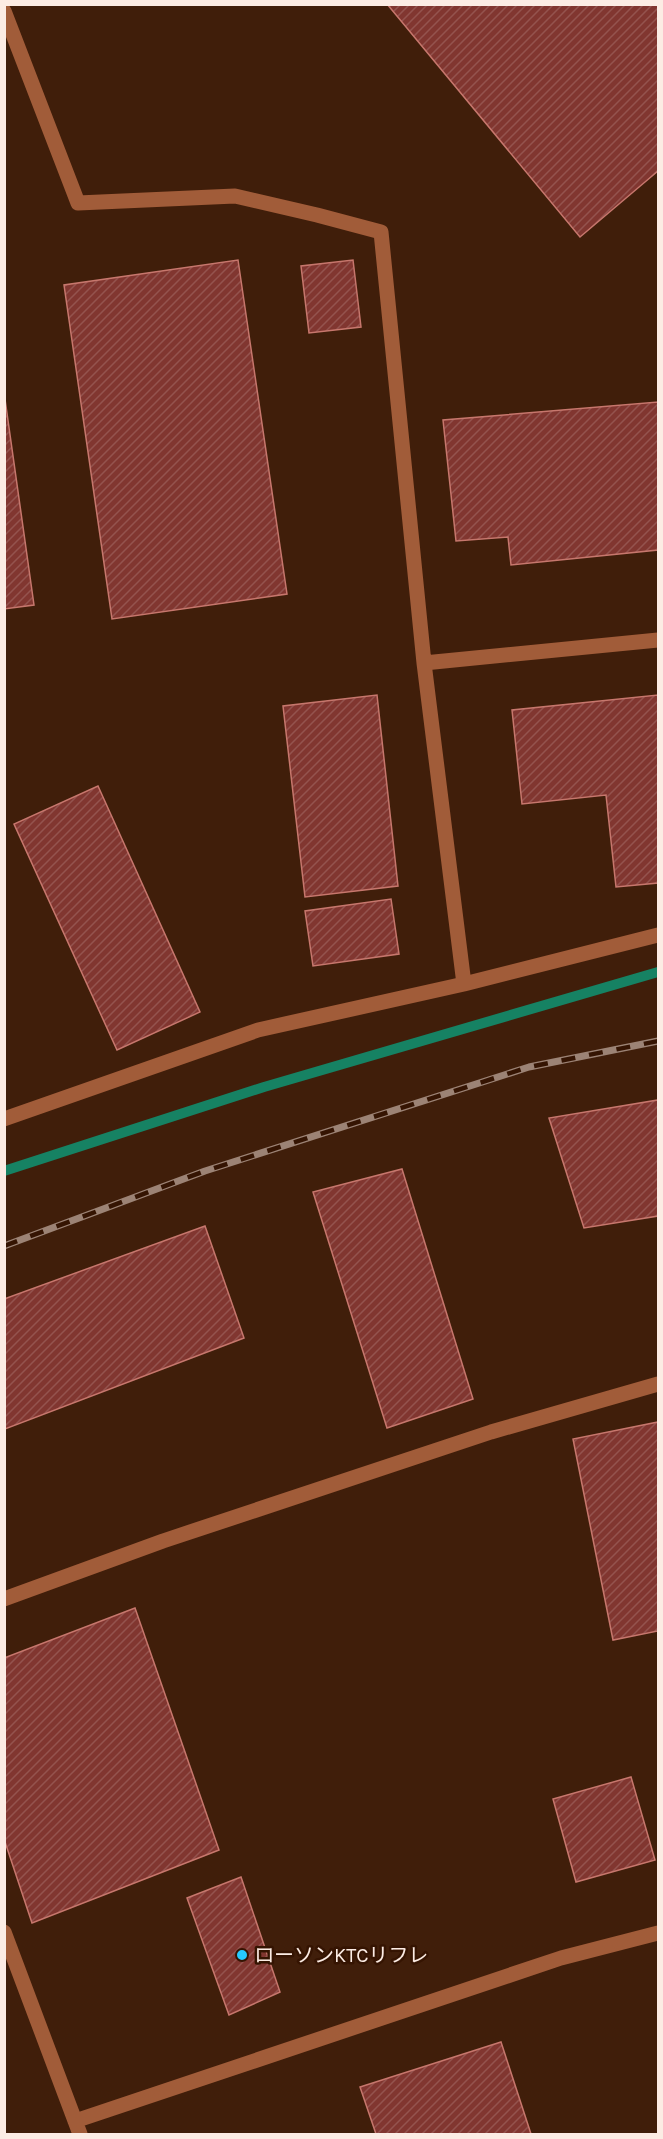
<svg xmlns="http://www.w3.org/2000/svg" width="663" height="2139" viewBox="0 0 663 2139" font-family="Karla,'Noto Sans JP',sans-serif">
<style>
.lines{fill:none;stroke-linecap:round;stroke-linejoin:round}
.stream{stroke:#168263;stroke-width:10}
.building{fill:url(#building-hatch);stroke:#c7776d;stroke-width:1.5}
.minor{stroke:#a15c39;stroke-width:15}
.rail-casing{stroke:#9c8375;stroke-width:7}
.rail{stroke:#351402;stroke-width:4.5;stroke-dasharray:14;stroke-linecap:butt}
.poi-dot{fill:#26c9fe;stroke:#351402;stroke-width:2}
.labels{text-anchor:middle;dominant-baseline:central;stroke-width:5;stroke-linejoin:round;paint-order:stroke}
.poi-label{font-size:20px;fill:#fcece4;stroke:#351402;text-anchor:start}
</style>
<defs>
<pattern id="building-hatch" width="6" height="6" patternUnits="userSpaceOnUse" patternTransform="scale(1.5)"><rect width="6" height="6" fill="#813630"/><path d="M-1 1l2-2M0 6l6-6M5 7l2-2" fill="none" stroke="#94534e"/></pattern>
</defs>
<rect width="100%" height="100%" fill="#401e0a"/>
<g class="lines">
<path class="stream" d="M4,1171L264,1087L658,972"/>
</g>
<path class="building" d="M387,4H658V171L580,237Z
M238,260L287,594L112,619L64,285Z
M353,260L361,327L309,333L301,266Z
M4,392L34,605L4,609Z
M658,402V550L511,565L508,537L456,541L443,420Z
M377,695L398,886L305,897L283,706Z
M658,695V883L616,887L606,795L522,804L512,710Z
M98,786L200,1012L117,1050L14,824Z
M391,899L399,954L313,966L305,911Z
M658,1100V1216L584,1228L549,1118Z
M402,1169L473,1399L387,1428L313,1192Z
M205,1226L244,1338L5,1429L4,1299Z
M658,1422V1631L613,1640L573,1439Z
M135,1608L219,1850L32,1923L4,1839V1658Z
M631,1777L655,1860L576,1882L553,1799Z
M241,1877L280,1992L229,2015L187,1898Z
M501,2042L531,2134H376L360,2087Z"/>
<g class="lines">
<path class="minor" d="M4,11L78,203L235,196L317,215L381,232L424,663L464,984
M424,663L658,640
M4,1119L258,1030L464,984L658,935
M4,1599L163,1541L491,1432L658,1384
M4,1932L80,2134
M75,2121L561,1958L658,1933"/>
<defs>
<path id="rail" d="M4,1246L205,1171L529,1067L658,1041"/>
</defs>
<use href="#rail" class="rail-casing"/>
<use href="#rail" class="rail"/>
</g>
<circle class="poi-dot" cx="242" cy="1955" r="6"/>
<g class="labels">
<g class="poi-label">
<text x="254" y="1955">ローソンKTCリフレ</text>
</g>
</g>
<rect width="663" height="2139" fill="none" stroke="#fcece4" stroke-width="12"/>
</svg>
